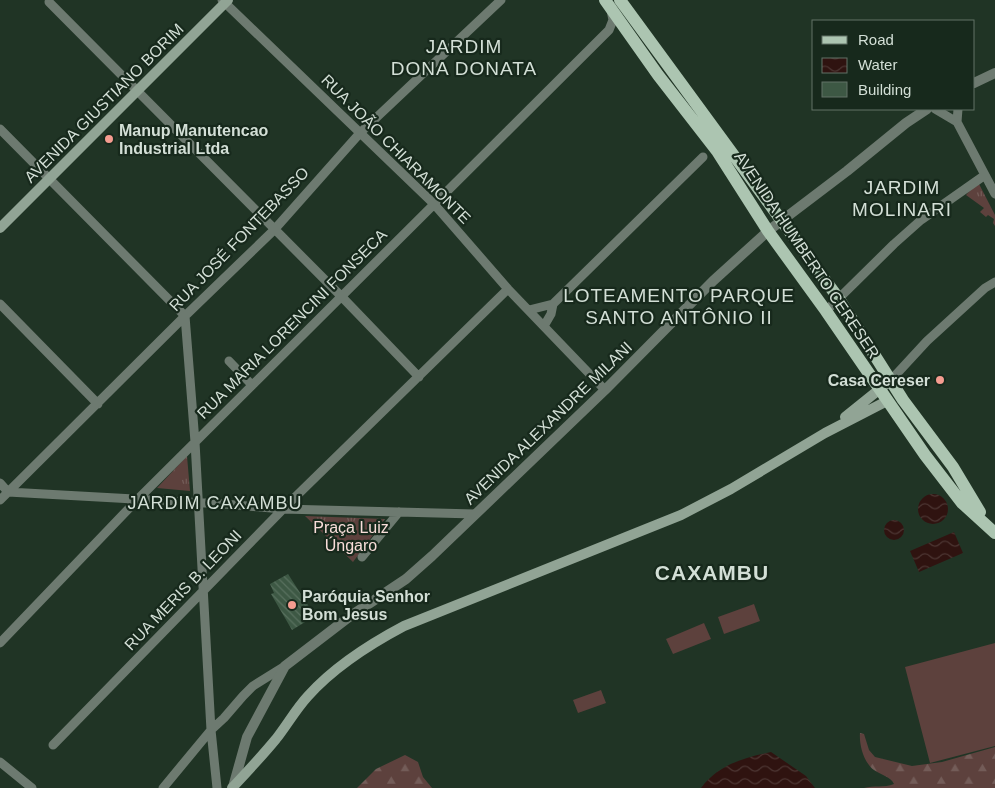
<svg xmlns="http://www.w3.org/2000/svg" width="995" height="788" viewBox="0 0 995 788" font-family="Helvetica,sans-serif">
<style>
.grass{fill:url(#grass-tufts)}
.forest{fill:url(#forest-firs)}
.pitch{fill:#5d413d}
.water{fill:url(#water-waves)}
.building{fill:url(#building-back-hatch)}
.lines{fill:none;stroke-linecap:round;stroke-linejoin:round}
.minor{stroke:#6d7a70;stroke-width:9}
.tertiary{stroke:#6d7a70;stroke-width:10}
.secondary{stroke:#91a495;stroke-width:10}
.primary{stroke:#acc5b1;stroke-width:12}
.poi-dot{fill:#f59c90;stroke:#17291c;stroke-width:2}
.labels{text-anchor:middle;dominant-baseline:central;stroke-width:4.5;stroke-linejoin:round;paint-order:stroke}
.street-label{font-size:16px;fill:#d3dfd6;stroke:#17291c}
.poi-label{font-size:16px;font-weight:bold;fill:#d3dfd6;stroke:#17291c;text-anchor:start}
.park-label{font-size:16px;fill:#f8ddd9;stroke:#17291c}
.neighbourhood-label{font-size:18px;letter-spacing:1px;fill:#d3dfd6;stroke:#17291c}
.quarter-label{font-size:19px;letter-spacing:1px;fill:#d3dfd6;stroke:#17291c}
.district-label{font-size:21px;font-weight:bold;letter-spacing:1px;fill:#d3dfd6;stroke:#17291c}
</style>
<defs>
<pattern id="grass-tufts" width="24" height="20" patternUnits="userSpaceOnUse" patternTransform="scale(1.25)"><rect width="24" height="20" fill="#5d413d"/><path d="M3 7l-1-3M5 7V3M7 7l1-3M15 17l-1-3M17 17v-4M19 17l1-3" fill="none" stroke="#735c58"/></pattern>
<pattern id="forest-firs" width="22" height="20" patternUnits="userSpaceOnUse" patternTransform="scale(1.25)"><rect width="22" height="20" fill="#5d413d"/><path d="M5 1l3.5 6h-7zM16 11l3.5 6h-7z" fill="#735c58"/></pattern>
<pattern id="water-waves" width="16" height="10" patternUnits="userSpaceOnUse" patternTransform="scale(1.25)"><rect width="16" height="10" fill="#2f1310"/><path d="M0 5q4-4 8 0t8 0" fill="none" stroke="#4c3532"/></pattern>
<pattern id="building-back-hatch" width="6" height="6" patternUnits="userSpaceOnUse" patternTransform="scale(1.25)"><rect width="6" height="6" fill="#3d5844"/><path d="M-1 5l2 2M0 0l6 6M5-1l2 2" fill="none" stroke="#58705e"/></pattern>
</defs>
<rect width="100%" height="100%" fill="#203425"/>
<path class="grass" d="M979,184L995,215V226L993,223L994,219L988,215L986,217L980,212L984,208L966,195L975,185Z
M187,456L190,491L157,488Z
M305,516L385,519L353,562Z"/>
<path class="forest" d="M860,733L864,734L869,750L875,757L912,766L942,762L995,747V788H864C874,785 884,788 894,784C891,777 881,775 874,770C864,763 859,745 860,733Z
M405,755L418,762L423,777L432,788H357L376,769Z"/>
<path class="pitch" d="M754,604L760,621L724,634L718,617Z
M704,623L711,639L673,654L666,639Z
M995,643V746L930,763L905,667Z
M601,690L606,703L578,713L573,700Z"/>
<path class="water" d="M918 509a15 15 0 1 1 30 0a15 15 0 1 1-30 0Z
M884 530a10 10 0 1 1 20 0a10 10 0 1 1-20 0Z
M954,532L963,553L919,572L910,551Z
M771,752L806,776L815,788H701C719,764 744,758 771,752Z"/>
<path class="building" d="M288,574L315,616L292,630L271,594L274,593L270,584Z"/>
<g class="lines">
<path class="minor" d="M222,0L434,204L508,289L605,390
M49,2L341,296L419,377
M935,109L957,122L995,194
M957,122L958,109
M0,129L185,316L195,442L211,730L217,788
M0,304L98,404
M529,310L553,304L703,157
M826,311L894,244L921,220L985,175
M544,326L551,314L553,304
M229,361L252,385
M891,380L927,341L985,288L995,282
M0,483L8,492L224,504L283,509L475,514
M0,500L185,316L274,230L360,133L501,0
M362,557L399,512
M0,643L137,500L609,30L613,20L611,10
M53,745L283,509L508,289
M0,762L32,788
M163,788L211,730L224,718L243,696L253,686L285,666"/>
<path class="tertiary" d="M974,83L995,73
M233,787L247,737L285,666L349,617L406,579L432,556L605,390L713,281L768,231L847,171L906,123L927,109"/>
<path class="secondary" d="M0,228L228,0
M845,417L891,380
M232,788C247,772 262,756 276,739C287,725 296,709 308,696C334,667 370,644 404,626L681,515L731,489L825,433L887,401"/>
<path class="primary" d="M605,0L658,75L717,151L768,231L826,311L925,455L962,503L995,533
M620,0L839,299L903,400L953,467L980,512"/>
</g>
<g class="poi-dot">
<circle cx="109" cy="139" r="5"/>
<circle cx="940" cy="380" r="5"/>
<circle cx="292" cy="605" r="5"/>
</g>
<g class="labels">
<g class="street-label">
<text transform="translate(104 103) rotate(-45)">AVENIDA GIUSTIANO BORIM</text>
<text transform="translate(396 149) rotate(45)">RUA JOÃO CHIARAMONTE</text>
<text transform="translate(239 239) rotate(-46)">RUA JOSÉ FONTEBASSO</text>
<text transform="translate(807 255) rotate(56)">AVENIDA HUMBERTO CERESER</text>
<text transform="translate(292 324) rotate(-45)">RUA MARIA LORENCINI FONSECA</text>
<text transform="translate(548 423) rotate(-44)">AVENIDA ALEXANDRE MILANI</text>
<text transform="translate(183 590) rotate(-46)">RUA MERIS B. LEONI</text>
</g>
<g class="poi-label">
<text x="119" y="130">Manup Manutencao<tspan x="119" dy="18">Industrial Ltda</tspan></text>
<text x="930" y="380" text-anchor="end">Casa Cereser</text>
<text x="302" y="596">Paróquia Senhor<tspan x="302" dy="18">Bom Jesus</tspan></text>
</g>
<g class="park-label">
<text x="351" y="527">Praça Luiz<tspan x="351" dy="18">Úngaro</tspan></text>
</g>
<g class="neighbourhood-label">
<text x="215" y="503">JARDIM CAXAMBU</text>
</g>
<g class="quarter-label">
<text x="464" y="46">JARDIM<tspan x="464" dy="22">DONA DONATA</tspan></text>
<text x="902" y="187">JARDIM<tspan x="902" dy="22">MOLINARI</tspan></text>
<text x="679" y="295">LOTEAMENTO PARQUE<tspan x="679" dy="22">SANTO ANTÔNIO II</tspan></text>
</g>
<g class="district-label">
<text x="712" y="572">CAXAMBU</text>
</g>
</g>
<rect x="812" y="20" width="162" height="90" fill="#17291c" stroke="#627266"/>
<rect x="822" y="36" width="25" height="8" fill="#acc5b1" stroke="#627266"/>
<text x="858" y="45" font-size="15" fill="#d3dfd6">Road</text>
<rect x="822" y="58" width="25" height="15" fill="url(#water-waves)" stroke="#627266"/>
<text x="858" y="70" font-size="15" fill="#d3dfd6">Water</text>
<rect x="822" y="82" width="25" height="15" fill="#3d5844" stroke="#627266"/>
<text x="858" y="95" font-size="15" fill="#d3dfd6">Building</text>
</svg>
